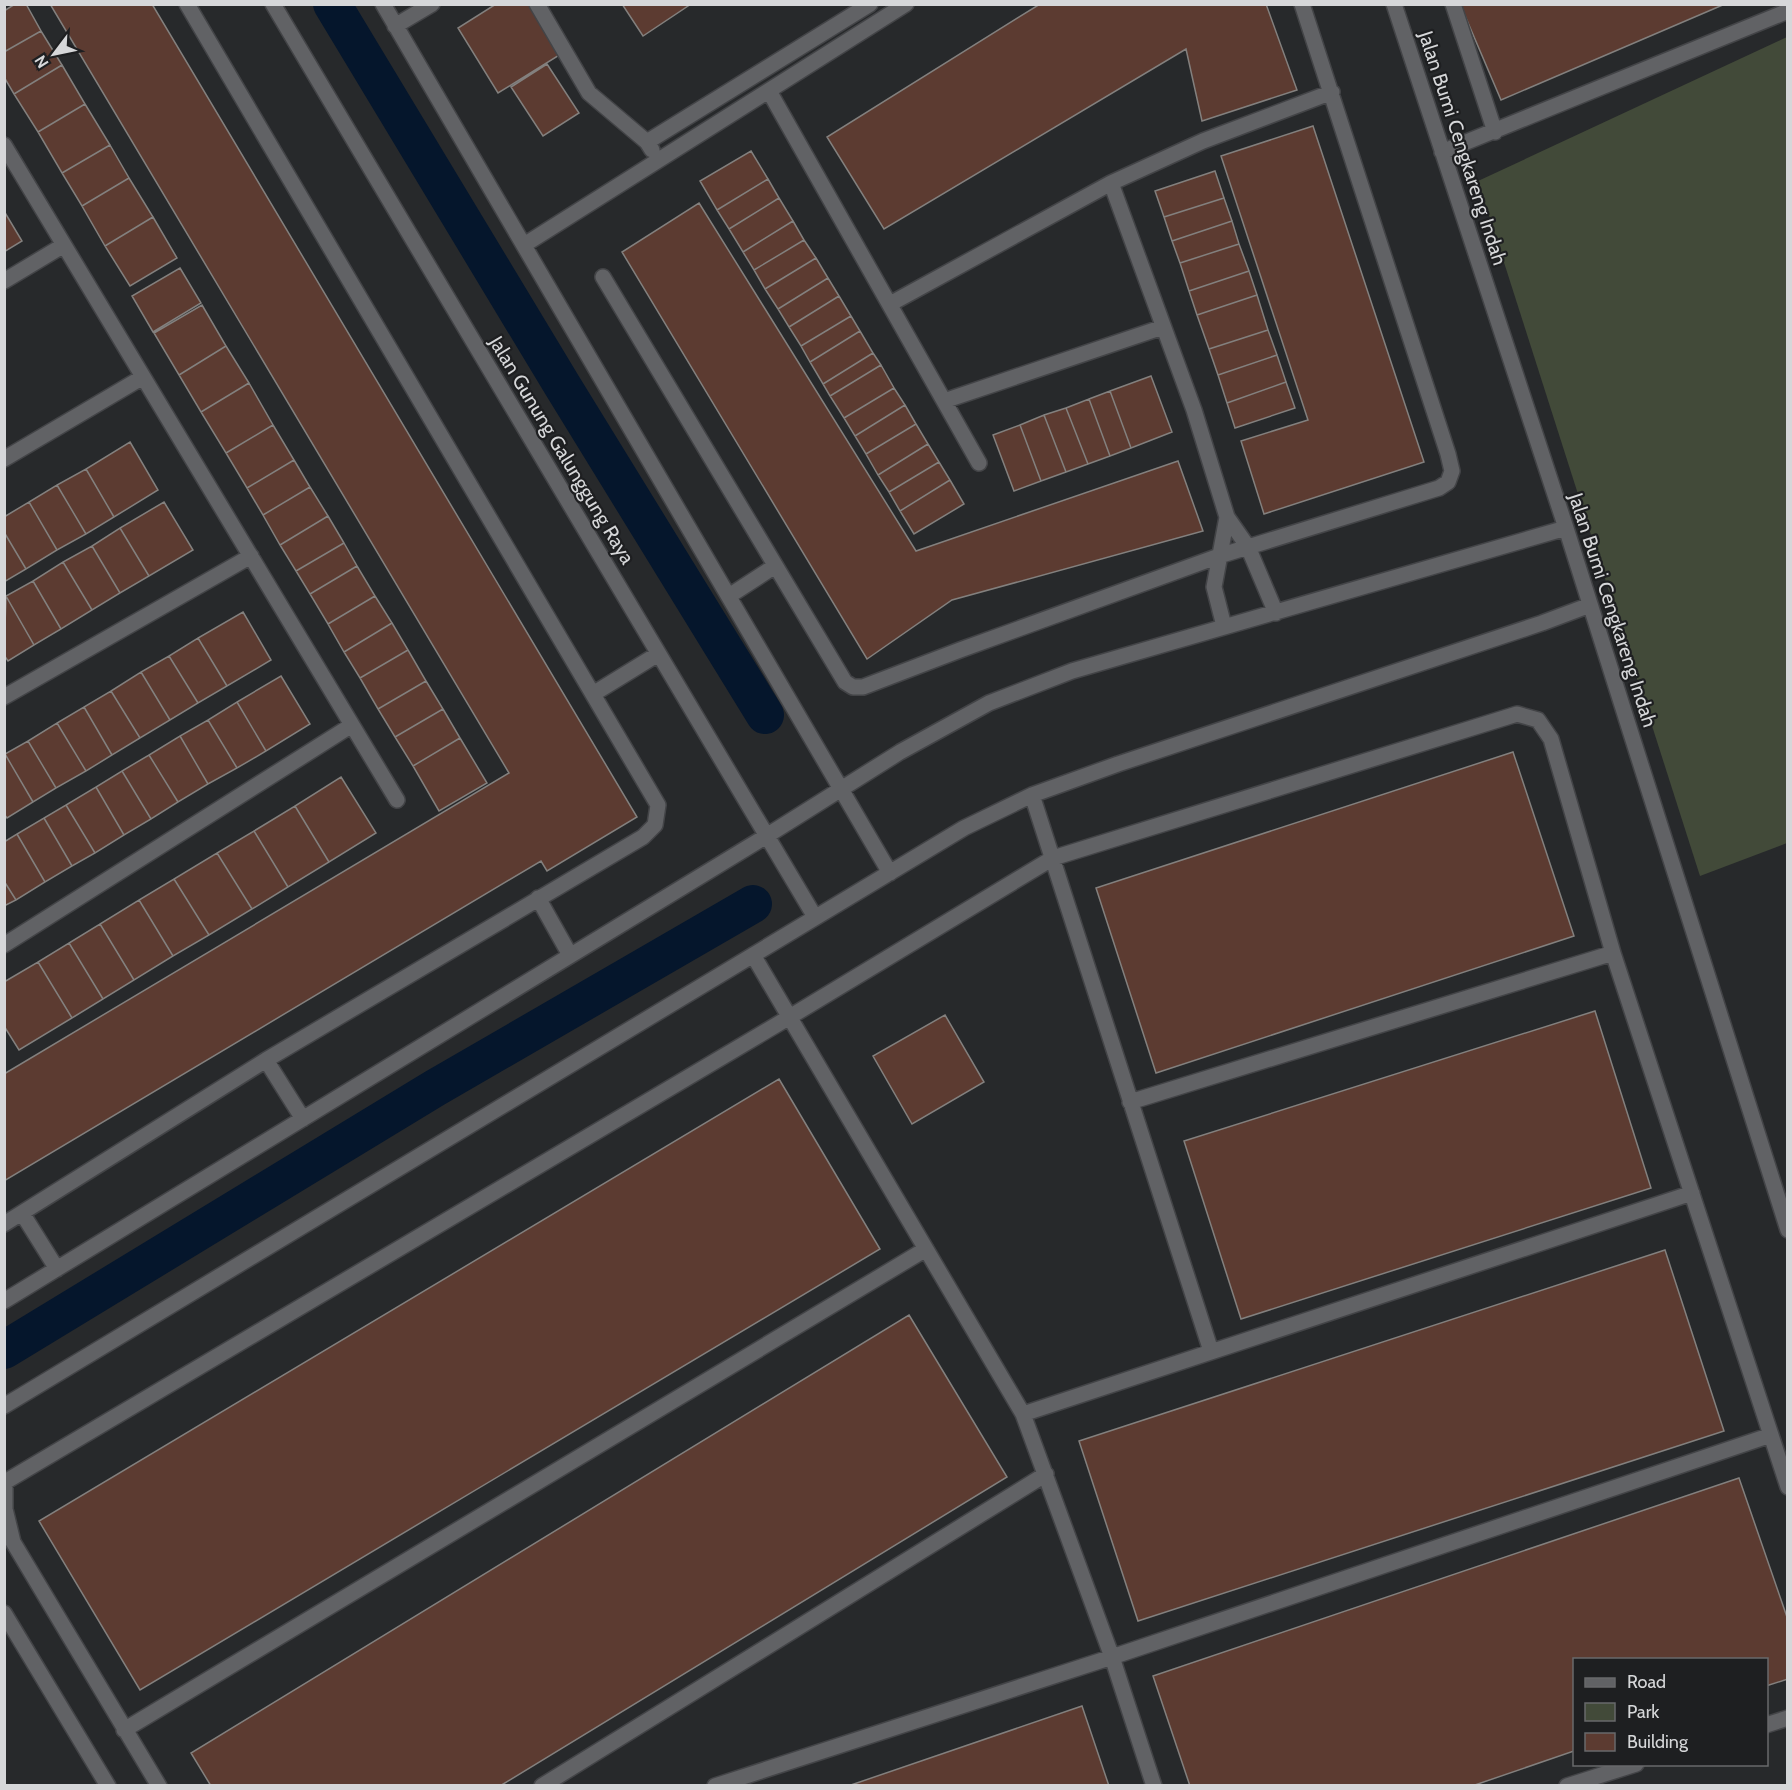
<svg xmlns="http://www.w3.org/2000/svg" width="1792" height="1790" viewBox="0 0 1792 1790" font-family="Cabin,sans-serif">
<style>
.green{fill:#424a39}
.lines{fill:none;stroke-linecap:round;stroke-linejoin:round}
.canal{stroke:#05162c;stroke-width:38}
.building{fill:#5c3b31;stroke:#83807e;stroke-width:1.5}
.minor-casing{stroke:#434447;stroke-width:18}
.minor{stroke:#616265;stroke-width:15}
.labels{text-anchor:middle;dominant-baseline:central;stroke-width:4.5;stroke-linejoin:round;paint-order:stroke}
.street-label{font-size:20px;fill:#d6d7d9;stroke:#1e1f21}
</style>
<rect width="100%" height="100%" fill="#27292b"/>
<path class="green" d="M1787,37V843L1700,876L1478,181Z"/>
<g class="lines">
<path class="canal" d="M332,4L562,385L765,715
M4,1350L435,1088L753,904"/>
</g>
<path class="building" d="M15,4H26L41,31L4,52V11Z
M50,4H152L637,817L547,871L541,861L4,1181V1074L509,773Z
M496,4H531L561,54L498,93L458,28Z
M622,4H691L643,36Z
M1040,4H1266L1297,90L1202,121L1186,49L884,229L827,137Z
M1460,4H1725L1501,100Z
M41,31L62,65L14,94L4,77V52Z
M547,64L579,113L543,136L511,87Z
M62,65L85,104L38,132L14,94Z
M85,104L110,145L62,173L38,132Z
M1313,126L1424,462L1264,514L1241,441L1308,420L1221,156Z
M110,145L129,178L82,206L62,173Z
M751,151L768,179L717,210L700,181Z
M1215,171L1224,198L1164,217L1155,191Z
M129,178L153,217L105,246L82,206Z
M768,179L779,198L729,229L717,210Z
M779,198L793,221L743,252L729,229Z
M1224,198L1232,221L1172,241L1164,217Z
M699,203L916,551L1178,461L1203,531L952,600L867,659L622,252Z
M4,211L22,241L4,252Z
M153,217L177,258L130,286L105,246Z
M793,221L804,240L754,270L743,252Z
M1232,221L1239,244L1180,263L1172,241Z
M804,240L816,258L765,289L754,270Z
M1239,244L1249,271L1189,291L1180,263Z
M816,258L828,278L778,309L765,289Z
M180,268L201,303L153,332L132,296Z
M1249,271L1257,295L1197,315L1189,291Z
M828,278L839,296L789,327L778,309Z
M1257,295L1268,330L1209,349L1197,315Z
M839,296L851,316L801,346L789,327Z
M202,305L226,346L179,375L154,333Z
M851,316L860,331L810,362L801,346Z
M1268,330L1277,355L1218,375L1209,349Z
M860,331L873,353L823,384L810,362Z
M226,346L249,383L201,412L179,375Z
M873,353L881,365L830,396L823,384Z
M1277,355L1286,382L1227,403L1218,375Z
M881,365L894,388L844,418L830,396Z
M1151,376L1172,432L1131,448L1110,391Z
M1286,382L1295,408L1235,428L1227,403Z
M249,383L273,425L226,453L201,412Z
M894,388L905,405L855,436L844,418Z
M1110,391L1131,448L1110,456L1089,399Z
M1089,399L1110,456L1088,464L1066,408Z
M905,405L916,424L866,454L855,436Z
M1066,408L1088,464L1066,472L1044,415Z
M1044,415L1066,472L1041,481L1020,425Z
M916,424L928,444L878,475L866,454Z
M273,425L294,460L247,488L226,453Z
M1020,425L1041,481L1014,491L993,435Z
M130,442L158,490L114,517L86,469Z
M928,444L939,462L889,492L878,475Z
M294,460L310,487L263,515L247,488Z
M939,462L950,480L900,511L889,492Z
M86,469L114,517L86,534L57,485Z
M950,480L964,504L914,534L900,511Z
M57,485L86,534L57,550L29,502Z
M310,487L328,516L280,545L263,515Z
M29,502L57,550L26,569L4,532V517Z
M164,502L193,550L149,576L120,528Z
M328,516L344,543L296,571L280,545Z
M120,528L149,576L120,593L92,546Z
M4,532L26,569L4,582Z
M344,543L357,566L310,594L296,571Z
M92,546L120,593L92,610L63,562Z
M63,562L92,610L61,629L33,581Z
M357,566L375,596L328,624L310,594Z
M33,581L61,629L34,645L6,596Z
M6,596L34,645L8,661L4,655Z
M375,596L392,623L344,652L328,624Z
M243,612L271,660L227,686L198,638Z
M392,623L408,650L360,678L344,652Z
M198,638L227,686L198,703L169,656Z
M408,650L426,681L378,709L360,678Z
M169,656L198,703L170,720L141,672Z
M141,672L170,720L140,738L111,691Z
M281,676L310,724L266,751L237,702Z
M426,681L443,709L395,737L378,709Z
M111,691L140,738L112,755L84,707Z
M237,702L266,751L237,768L208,720Z
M84,707L112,755L86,771L57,723Z
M443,709L460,738L413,766L395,737Z
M208,720L237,768L208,784L180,736Z
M57,723L86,771L56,788L28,741Z
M180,736L208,784L178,802L149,755Z
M460,738L487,783L439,811L413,766Z
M28,741L56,788L33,802L5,754Z
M1513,752L1574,936L1156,1073L1096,888Z
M5,754L33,802L7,818L4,814Z
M149,755L178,802L151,819L122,771Z
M122,771L151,819L124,835L96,787Z
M341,777L376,833L329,862L295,806Z
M96,787L124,835L95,853L66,805Z
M66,805L95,853L72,866L44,818Z
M295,806L329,862L288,887L254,831Z
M44,818L72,866L45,882L17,834Z
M254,831L288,887L252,909L217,853Z
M17,834L45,882L16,900L4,881V842Z
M217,853L252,909L209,935L174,879Z
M174,879L209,935L173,956L139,900Z
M4,881L16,900L4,906Z
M139,900L173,956L134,980L100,924Z
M100,924L134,980L103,999L69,943Z
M69,943L103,999L72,1018L38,962Z
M38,962L72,1018L19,1050L4,1026V982Z
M1595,1011L1651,1188L1241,1319L1184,1141Z
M945,1015L984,1082L912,1124L873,1056Z
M779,1079L880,1249L140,1690L39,1521Z
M1665,1250L1724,1431L1138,1621L1079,1441Z
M909,1315L1007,1477L500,1786H211L191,1753Z
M1739,1478L1788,1620V1679L1766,1686V1660H1574V1751L1472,1786H1190L1153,1676Z
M1082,1706L1109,1786H848Z"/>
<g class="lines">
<defs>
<path id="minor" d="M273,4L815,917
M383,4L890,873
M537,4L589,93L647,142L652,150
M1394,4L1566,528L1788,1230
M1453,4L1495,132
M395,26L432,4
M769,91L979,463
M647,142L870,4
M4,145L397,800
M1442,152L1788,11
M1111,183L1194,410L1227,517L1248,547L1276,613
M524,245L906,4
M603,277L845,682L853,687H863L960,650L1219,556L1439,488L1448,482L1452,471L1448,454L1302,4
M4,281L64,245
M890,304L1111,183L1203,141L1332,92
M944,401L1163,327
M4,459L143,377
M729,596L775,566
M1224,626L1214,587L1227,517
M593,694L658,654
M4,697L251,556
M1032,795L1211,1351
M538,898L570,955
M4,945L352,725
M753,955L1023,1414L1112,1657L1154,1786
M266,1060L303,1119
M1130,1102L1613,953
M22,1213L57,1269
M4,1224L266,1060L643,837L655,825L658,805L187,4
M4,1301L768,835L900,752L989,703L1072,671L1566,528
M4,1406L964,828L1032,795L1118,764L1542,623L1590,605
M1023,1414L1692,1193
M4,1613L108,1786
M1766,1725L1788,1718
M124,1730L926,1249
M159,1786L13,1542L5,1509V1482L788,1018L1053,858L1517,714L1538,720L1551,739L1613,953L1788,1487
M542,1786L1046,1474
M715,1786L1112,1657L1771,1435
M1567,1786L1636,1764"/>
</defs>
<use href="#minor" class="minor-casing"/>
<use href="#minor" class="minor"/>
</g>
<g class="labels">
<g class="street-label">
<text transform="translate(1463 148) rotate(72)">Jalan Bumi Cengkareng Indah</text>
<text transform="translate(562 450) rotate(59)">Jalan Gunung Galunggung Raya</text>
<text transform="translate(1613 610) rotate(72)">Jalan Bumi Cengkareng Indah</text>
</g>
</g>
<rect width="1792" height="1790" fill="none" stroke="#d6d7d9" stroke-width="12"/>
<rect x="1573" y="1658" width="195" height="108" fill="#1e1f21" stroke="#68696b" stroke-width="1.5"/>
<rect x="1585" y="1678" width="30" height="9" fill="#616265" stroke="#68696b" stroke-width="1.5"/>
<text x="1627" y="1688" font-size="18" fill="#d6d7d9">Road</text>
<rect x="1585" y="1703" width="30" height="18" fill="#424a39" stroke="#68696b" stroke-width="1.5"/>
<text x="1627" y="1718" font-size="18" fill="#d6d7d9">Park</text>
<rect x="1585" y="1733" width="30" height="18" fill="#5c3b31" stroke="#68696b" stroke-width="1.5"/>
<text x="1627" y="1748" font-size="18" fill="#d6d7d9">Building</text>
<g transform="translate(54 54) rotate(238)" stroke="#1e1f21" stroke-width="4.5" paint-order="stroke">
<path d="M0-4.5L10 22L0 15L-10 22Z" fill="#d6d7d9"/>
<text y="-9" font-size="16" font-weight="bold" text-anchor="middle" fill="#d6d7d9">N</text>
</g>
</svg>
